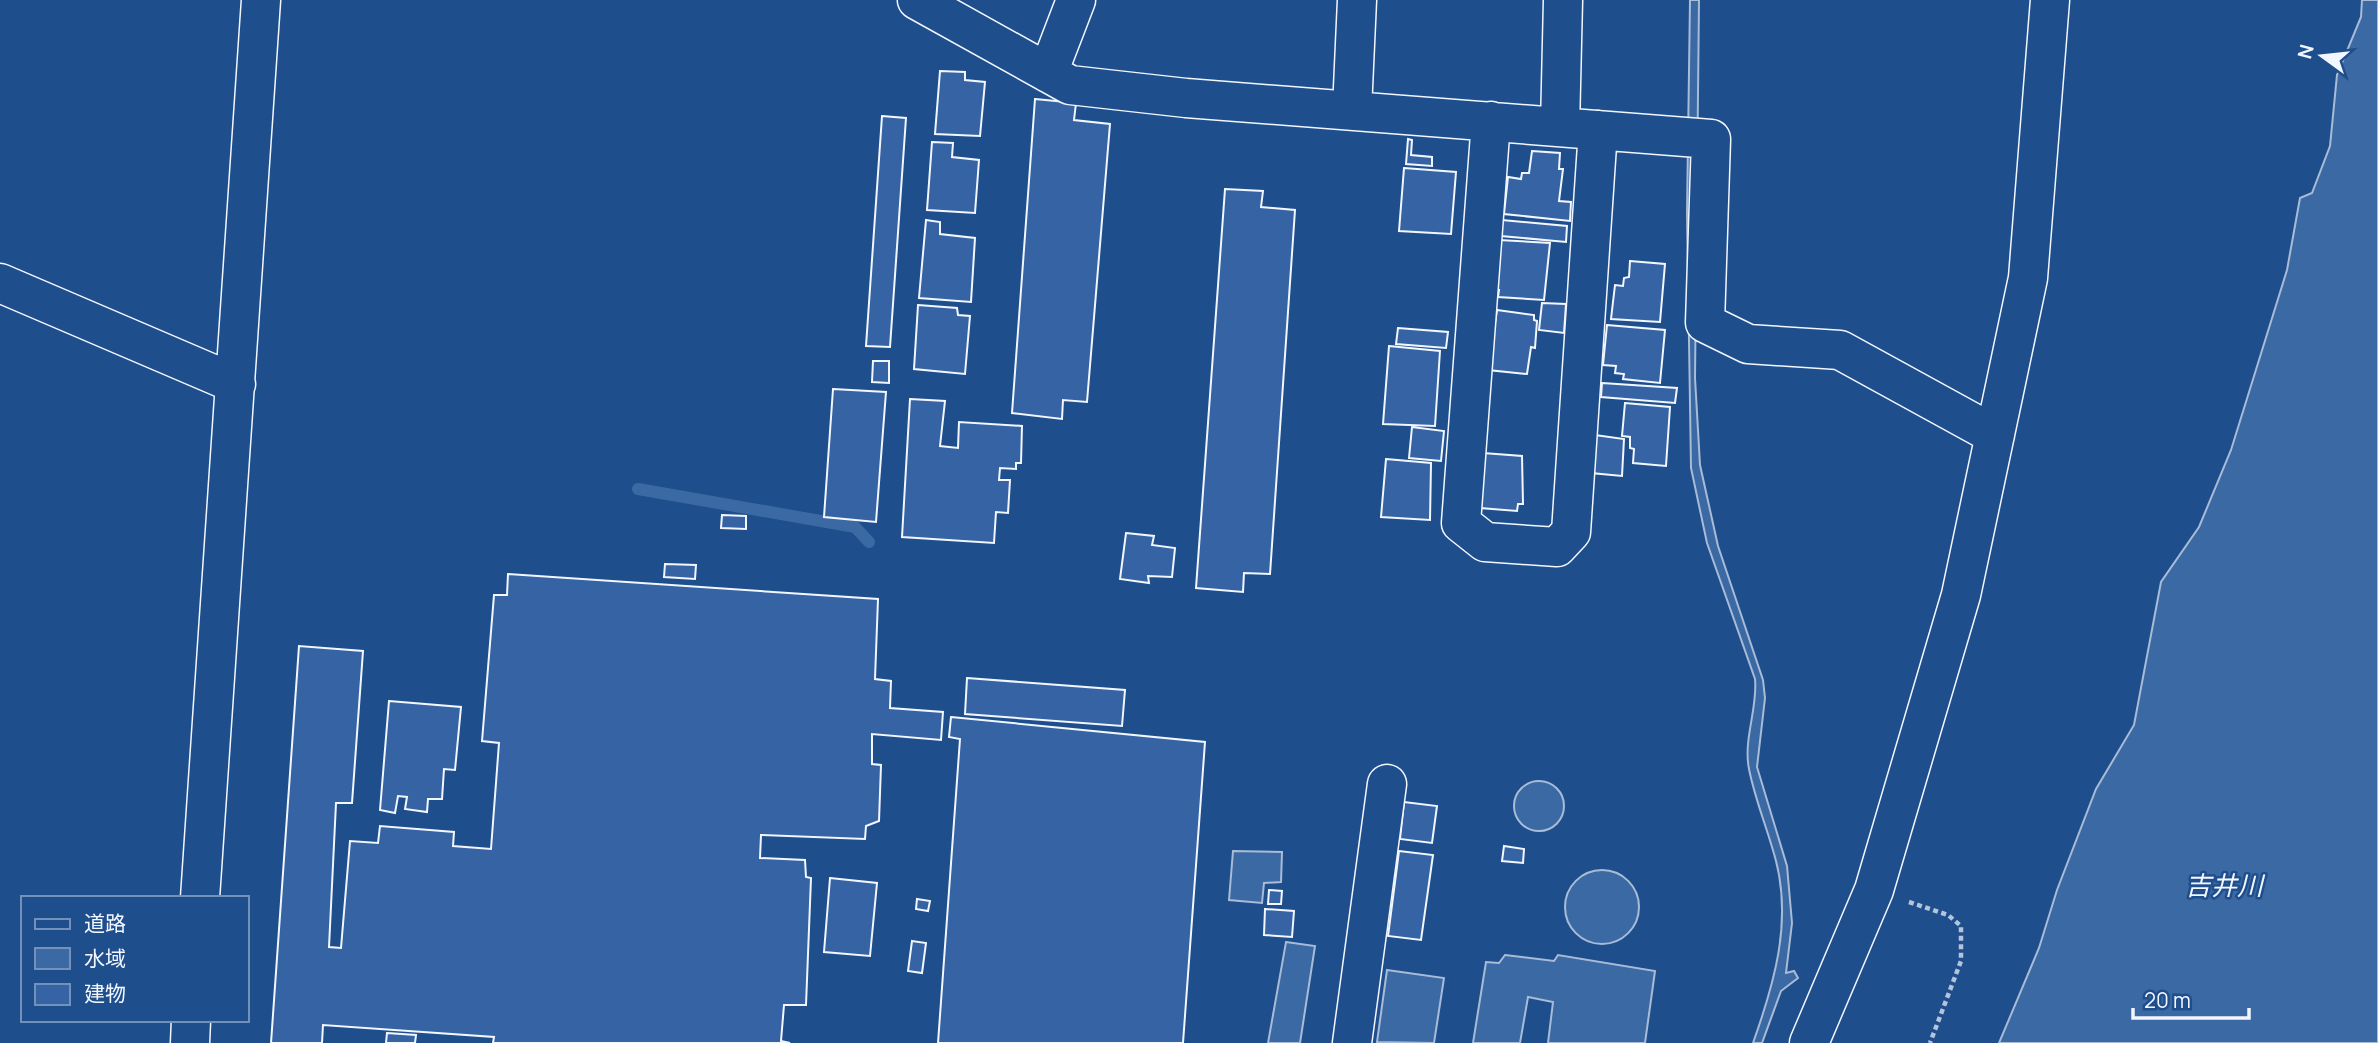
<svg xmlns="http://www.w3.org/2000/svg" width="2378" height="1043" viewBox="0 0 2378 1043" font-family="Manrope,'Noto Sans JP',sans-serif">
<style>
.water{fill:#3b69a3;stroke:#a8bbd7;stroke-width:2}
.lines{fill:none;stroke-linecap:round;stroke-linejoin:round}
.stream{stroke:#3b69a3;stroke-width:12}
.building{fill:#3563a3;stroke:#f2f6ff;stroke-width:2}
.minor-casing{stroke:#f2f6ff;stroke-width:41}
.path{stroke:#b3c4dc;stroke-width:4.5;stroke-dasharray:5 3.5;stroke-linecap:butt}
.minor{stroke:#1f4e8c;stroke-width:38}
.labels{text-anchor:middle;dominant-baseline:central;stroke-width:5;stroke-linejoin:round;paint-order:stroke}
.water-label{font-size:26px;font-style:italic;fill:#f2f6ff;stroke:#1f4e8c}
</style>
<rect width="100%" height="100%" fill="#1f4e8c"/>
<path class="water" d="M1690,0H1699L1695,378L1700,465L1718,546L1763,680L1765,698L1757,767L1787,866L1792,923L1786,973L1794,971L1798,978L1781,991L1762,1043H1753C1774,984 1792,923 1776,861C1768,830 1755,800 1749,769C1743,739 1758,708 1755,679L1707,543L1691,468L1687,213Z
M2362,0H2378V1043H1999L2039,948L2057,890L2096,789L2134,725L2161,582L2199,527L2231,450L2287,270L2300,198L2312,193L2330,146L2337,75L2361,17Z
M1514 806a25 25 0 1 1 50 0a25 25 0 1 1-50 0Z
M1233,851L1282,852L1281,882L1264,883L1262,903L1229,900Z
M1565 907a37 37 0 1 1 74 0a37 37 0 1 1-74 0Z
M1286,942L1315,946L1300,1043H1268Z
M1505,955L1554,961L1558,955L1655,971L1645,1043H1548L1553,1002L1528,997L1520,1043H1473L1486,962L1499,963Z
M1387,970L1444,978L1434,1043L1377,1042Z"/>
<g class="lines">
<path class="stream" d="M638,489L855,527L869,542"/>
</g>
<path class="building" d="M940,71L965,72V80L985,82L980,136L935,134Z
M1035,99L1076,103L1074,120L1110,124L1087,402L1063,400L1062,419L1012,413Z
M882,116L906,118L890,347L866,346Z
M1408,139L1412,140L1411,155L1432,157V166L1406,164Z
M932,142L953,143L952,157L979,160L975,213L927,210Z
M1532,151L1560,153L1559,169H1563L1559,201L1571,202L1570,221L1504,214L1508,177L1521,179L1522,173H1529Z
M1404,168L1456,172L1451,234L1399,231Z
M1225,189L1263,191L1261,207L1295,210L1270,574L1244,573L1243,592L1196,588Z
M926,220L940,222V234L975,238L971,302L919,298Z
M1502,220L1567,226L1566,242L1501,236Z
M1499,240L1550,243L1544,300L1498,297L1499,290H1495Z
M1630,261L1665,264L1660,322L1611,319L1615,285L1623,286L1624,278L1629,277Z
M1542,303L1566,304L1564,333L1539,330Z
M918,305L957,308L958,315L970,316L965,374L914,369Z
M1497,310L1534,315V320L1537,321L1535,348L1531,347L1527,374L1488,370Z
M1607,325L1665,330L1660,383L1623,379L1624,374L1615,373L1616,366L1603,365Z
M1398,328L1448,332L1446,348L1396,344Z
M1389,346L1440,351L1435,426L1383,424Z
M873,361H889V383L872,382Z
M1602,383L1677,388L1675,403L1601,397Z
M833,389L886,392L876,522L824,517Z
M910,399L945,401L940,446L958,448L959,422L1022,426L1021,463H1016V469L1000,468L999,480H1010L1008,513L996,512L994,543L902,537Z
M1625,403L1670,407L1666,466L1633,463L1634,449L1630,448V437L1622,436Z
M1412,427L1444,431L1441,461L1409,458Z
M1595,435L1624,439L1622,476L1591,473Z
M1483,453L1522,456L1523,504H1518L1517,511L1480,508Z
M1386,459L1431,463L1430,520L1381,517Z
M722,515L746,516V529L721,528Z
M1126,533L1154,536L1152,545L1175,548L1172,577L1148,576L1149,583L1120,579Z
M665,564L696,565L695,579L664,577Z
M508,574L878,599L875,679L891,681L890,708L943,712L941,740L872,734V764L881,765L879,821L866,826L865,839L761,835L760,858L805,860L806,877L811,878L806,1005H784L781,1041L790,1043H493L494,1037L323,1025L322,1043H271L299,646L363,651L352,803H336L329,947L341,948L350,841L378,843L380,826L454,832L453,846L491,849L499,743L482,741L494,595H507Z
M967,678L1125,690L1122,726L965,714Z
M389,701L461,707L455,770L444,769L442,799H428L427,812L405,809L407,797L398,796L395,813L380,810Z
M951,717L1205,742L1183,1043H938L960,739L949,737Z
M1404,802L1437,806L1432,843L1400,839Z
M1504,846L1524,849L1523,863L1502,861Z
M1399,851L1433,855L1421,940L1388,936Z
M830,878L877,883L870,956L824,952Z
M1269,890L1282,891L1281,904H1268Z
M917,899L930,901L928,911L916,909Z
M1265,909L1294,911L1292,937L1264,935Z
M912,941L926,943L922,973L908,971Z
M387,1033L416,1035L415,1043H386Z"/>
<g class="lines">
<defs>
<path id="minor" d="M917,0L1070,85L1186,98L1711,139L1705,323L1748,344L1840,350L1995,435
M1048,73L1076,0
M1352,110L1357,0
M1491,121L1461,523L1485,542L1557,547L1571,532L1598,130
M1560,127L1563,0
M0,283L236,384
M200,898L261,0
M190,1043L191,1020
M1352,1043L1387,784
M1809,1043L1874,890L1961,595L2028,278L2050,0"/>
</defs>
<use href="#minor" class="minor-casing"/>
<path class="path" d="M1909,902L1948,915L1961,926V961L1930,1043"/>
<use href="#minor" class="minor"/>
</g>
<g class="labels">
<g class="water-label">
<text x="2224" y="885">吉井川</text>
</g>
</g>
<rect x="21" y="896" width="228" height="126" fill="#1f4e8c" stroke="#7391ba" stroke-width="2"/>
<rect x="35" y="919" width="35" height="10" fill="#1f4e8c" stroke="#7391ba" stroke-width="2"/>
<text x="84" y="931" font-size="21" fill="#f2f6ff">道路</text>
<rect x="35" y="948" width="35" height="21" fill="#3b69a3" stroke="#7391ba" stroke-width="2"/>
<text x="84" y="966" font-size="21" fill="#f2f6ff">水域</text>
<rect x="35" y="984" width="35" height="21" fill="#3563a3" stroke="#7391ba" stroke-width="2"/>
<text x="84" y="1001" font-size="21" fill="#f2f6ff">建物</text>
<g transform="translate(2322 56) rotate(285)" stroke="#1f4e8c" stroke-width="5" paint-order="stroke">
<path d="M0-5L12 26L0 18L-12 26Z" fill="#f2f6ff"/>
<text y="-10" font-size="19" font-weight="bold" text-anchor="middle" fill="#f2f6ff">N</text>
</g>
<path d="M2133 1008v10h116v-10" fill="none" stroke="#f2f6ff" stroke-width="3.5"/>
<text x="2144" y="1008" font-size="21" fill="#f2f6ff" stroke="#1f4e8c" stroke-width="5" paint-order="stroke">20 m</text>
</svg>
